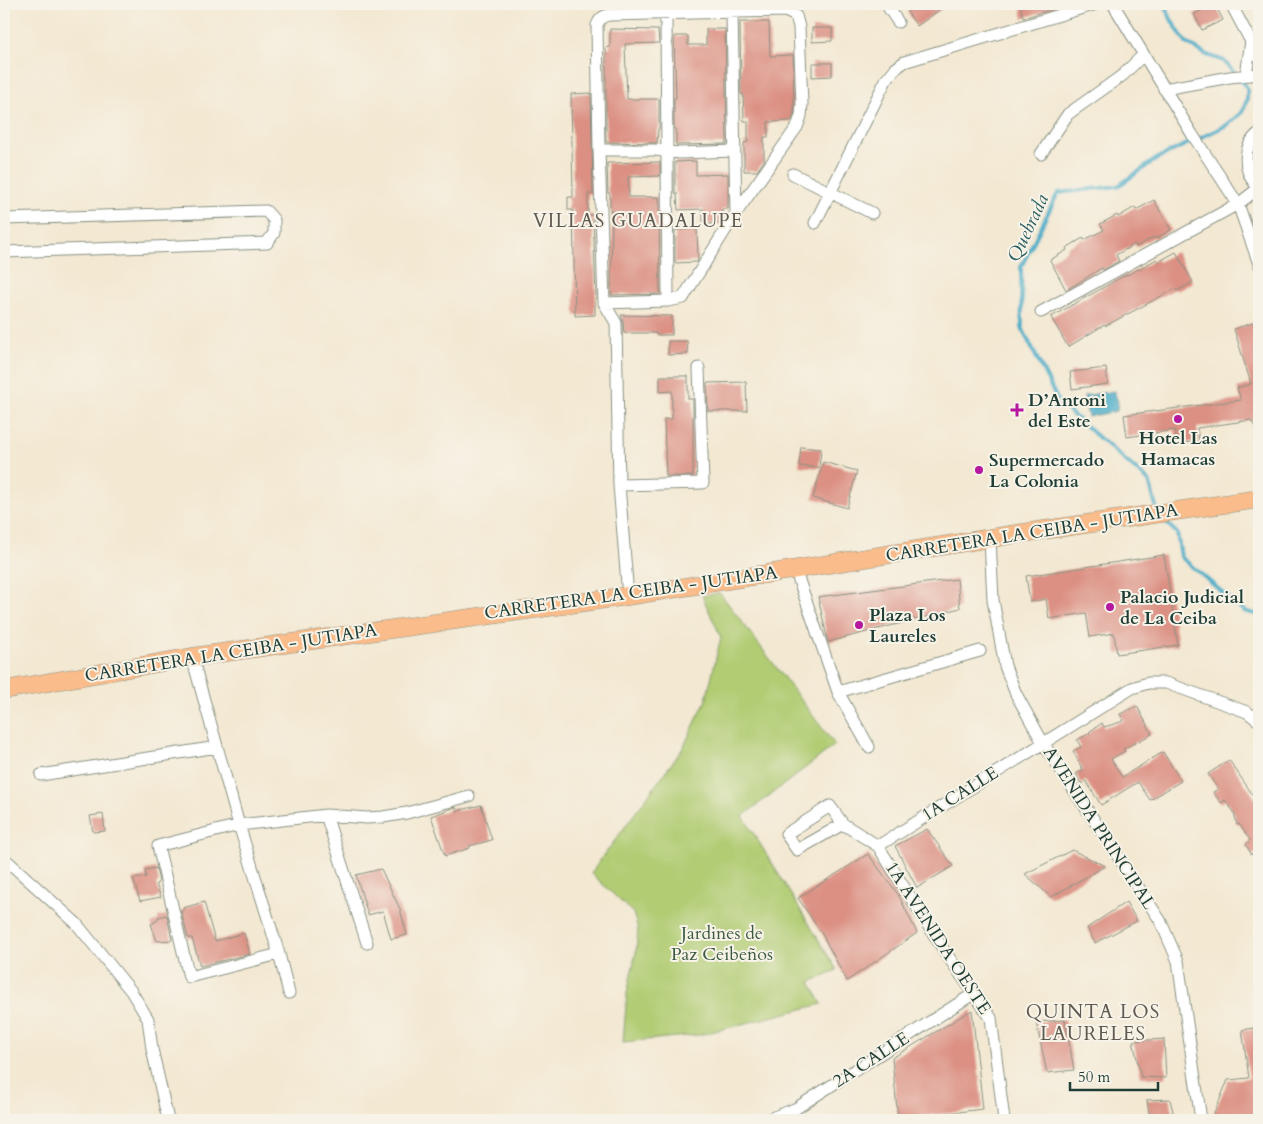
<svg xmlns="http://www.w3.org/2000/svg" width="1263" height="1124" viewBox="0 0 1263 1124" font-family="Cardo,serif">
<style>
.green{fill:#b1cc73;stroke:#688454}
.water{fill:#48acc7;stroke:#34747e}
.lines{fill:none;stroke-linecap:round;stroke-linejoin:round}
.stream{stroke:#48acc7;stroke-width:4}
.building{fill:#db9083}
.street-casing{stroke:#899283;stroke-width:13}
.primary-casing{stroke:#899283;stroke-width:19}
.street{stroke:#fff;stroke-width:11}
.primary{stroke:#fabc8b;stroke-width:18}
.poi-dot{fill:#b5179e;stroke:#f7f3e8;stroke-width:2}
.labels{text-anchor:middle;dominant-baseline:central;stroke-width:4;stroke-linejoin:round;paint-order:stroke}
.poi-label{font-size:18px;font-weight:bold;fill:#1f3d34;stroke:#f7f3e8;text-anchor:start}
.street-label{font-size:18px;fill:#1f3d34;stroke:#f7f3e8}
.park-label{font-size:18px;fill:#3c5a41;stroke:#f7f3e8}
.neighbourhood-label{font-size:19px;letter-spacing:1px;fill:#615a50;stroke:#f7f3e8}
.water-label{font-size:19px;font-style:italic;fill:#2b5e60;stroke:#f7f3e8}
</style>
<rect width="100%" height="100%" fill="#f7f3e8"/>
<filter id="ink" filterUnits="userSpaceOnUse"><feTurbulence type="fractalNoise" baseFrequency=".02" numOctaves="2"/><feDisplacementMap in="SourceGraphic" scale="10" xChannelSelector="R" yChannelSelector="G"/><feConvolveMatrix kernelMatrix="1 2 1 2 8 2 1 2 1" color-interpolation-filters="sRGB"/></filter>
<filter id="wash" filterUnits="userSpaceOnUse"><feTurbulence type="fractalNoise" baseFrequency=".0096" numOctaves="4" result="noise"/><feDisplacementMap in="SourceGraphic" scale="20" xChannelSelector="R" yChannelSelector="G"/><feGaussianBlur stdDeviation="1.12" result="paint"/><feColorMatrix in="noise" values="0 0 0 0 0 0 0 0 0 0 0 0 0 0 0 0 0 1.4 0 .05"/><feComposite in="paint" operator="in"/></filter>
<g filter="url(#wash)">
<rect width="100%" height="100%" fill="#f3e8d2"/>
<path class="green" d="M720,593L835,745L743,816L837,970L810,982L822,1004L699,1035L623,1042L627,993L636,952L638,929L633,913L591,873L683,748L706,700L721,637L702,596Z"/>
<path class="water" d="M1114,391L1118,402L1117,411L1088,417L1084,396Z"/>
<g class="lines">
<path class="stream" d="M1164,4L1172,21L1186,43L1207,55L1224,61L1235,74
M1157,510L1149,481L1059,403L1022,328L1021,267L1058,193L1118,186L1158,158L1227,125L1242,112L1247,100V88L1240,79
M1161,518L1177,533L1181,557L1244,611L1259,615"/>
</g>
<g id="blocks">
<path class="building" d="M905,4H948L917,26L907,12L909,10Z
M1020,4H1066V5L1023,18Z
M1215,4L1223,20L1202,30L1194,14Z
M740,22H769L770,56L793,55L794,114L791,121L768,122V137H764V161L757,171H744V143L748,142V121H744L743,94H741Z
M812,28H832V41L812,42Z
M610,29L658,30L659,43L625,44L627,99H659V129H658L657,143L606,142V48L610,47Z
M706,29H725L727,144L676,145V129H674V98H676L674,36H688V45H706Z
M812,63H832V76L812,77Z
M591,93L593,194H588V215H593L596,298L595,299V315L575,316L573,210H568V197H573L571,94Z
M696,161V175L728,174V209H722L723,220L721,224H703V209L678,210L677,193H675V162Z
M660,162V176L628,177L629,197H659L660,294L611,295L612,211H610V194L608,193L607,163Z
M1154,200L1171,230L1155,239L1154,237L1136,247L1135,244L1116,255L1119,261L1103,270L1102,268L1066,290L1050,260L1067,250L1066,248L1083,238L1084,240L1104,230L1100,224L1117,215L1118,217L1135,207L1136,210Z
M697,229L698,260L697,262L675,263V230Z
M1176,252L1193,282L1177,291L1175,289L1105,326L1104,325L1068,347L1051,317L1127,274V275L1157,259L1158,262Z
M621,315L672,316V335H656V333H624L623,322Z
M1259,321V434L1251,420L1197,428L1199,441L1177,444L1175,430L1127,437L1124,415L1241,400L1237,388L1251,384L1234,329Z
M668,341H687L688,354L668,355Z
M1106,368L1108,384L1072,389L1070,372Z
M660,376H688V399H693V476H666L664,419H672V391L660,392Z
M746,382L747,411H708L707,383Z
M801,447L821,449L819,468L799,466Z
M823,462L857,471L847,508L813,498Z
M1164,555L1178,645L1117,654L1114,633L1090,637L1086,613L1049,619L1046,599L1030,602L1026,576Z
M957,579L960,608L828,642L818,597Z
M1137,706L1152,734L1123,749L1125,751L1111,759L1122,777L1163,752L1181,781L1150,800L1138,782L1101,805L1086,781L1081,784L1076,774L1083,770L1073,751L1081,747L1077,740L1090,733L1089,732L1102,723L1104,727L1124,721L1120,714Z
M1229,760L1259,804V854L1258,852L1252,855L1246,845L1250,840L1239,824L1237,825L1234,812L1225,800L1221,803L1213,792L1218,789L1208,774Z
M481,805L492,840L469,846L470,848L445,856L431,816L456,807L457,811Z
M103,814L105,831L93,832L90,816Z
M927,829L953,866L917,888L895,846Z
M1072,850L1105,866L1051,897L1025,874Z
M868,854L898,894L917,933L847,981L822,934L798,898Z
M156,868L159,882L156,884L161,897L140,901L133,879L146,877L145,870Z
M381,869L400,909L407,935L391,939L383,911L368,915L356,875Z
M204,902L215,941L244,933L250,954L200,966L192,938H188L181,911L184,910L183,908Z
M1126,902L1137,921L1095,943L1087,928Z
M167,915L172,940L157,941L151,924L158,920V917Z
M972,1010L983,1109L898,1119L892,1058Z
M1065,1020L1074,1070L1047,1073L1036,1022Z
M1259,1027V1114L1211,1120L1228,1080L1249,1078L1242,1030Z
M1164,1039L1166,1078L1141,1077L1133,1041Z
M1170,1099L1175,1120H1150L1147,1100Z"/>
</g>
</g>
<g filter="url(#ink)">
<use href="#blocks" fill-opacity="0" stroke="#899283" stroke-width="1"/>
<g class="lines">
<defs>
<path id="street" d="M886,4L898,22
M1113,4L1192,134L1238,204L1259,264
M1231,4L1259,57
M732,13L736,213
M666,15L668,301
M1246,75L1251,41
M1164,89L1230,77L1259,74
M1259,133C1241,147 1243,173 1259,188
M599,150H655L680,153L734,151
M1041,154L1068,114L1123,75L1143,55
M793,174L872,213
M4,219L266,211L274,220V233L267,243L4,252
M815,223L886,80L895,69L904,62L1096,4
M604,303L668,301L683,298L736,213L797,127L801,116L802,104L799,27L796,16L785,11L609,15C603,16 600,18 597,25L599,150L604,303L616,323L619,485L628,596
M1041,312L1238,204L1259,188
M619,485L703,483L699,368
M990,539L993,600L1005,666L1016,694L1043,743L1160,920L1178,961L1201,1120
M795,569L838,692
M192,657L239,825L279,954L289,993
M869,747L838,692L980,651
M41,775L217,747
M326,815L367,943
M843,824L797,850L786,834L830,806L843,824L878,846L945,952L991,1018L1004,1120
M878,846L1132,688L1148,683H1166L1247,712L1259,721
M4,858L76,923L131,991L148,1019L152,1049L168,1120
M279,954L189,977L158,846L239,825L326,815L367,818L383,817L407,813L469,796
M766,1120L795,1109L973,994"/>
<path id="primary" d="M4,690L192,657L628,596L1016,534L1259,499"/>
</defs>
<use href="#street" class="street-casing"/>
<use href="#primary" class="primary-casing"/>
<use href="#street" class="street"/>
<use href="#primary" class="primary"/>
</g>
</g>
<g class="poi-dot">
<path d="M1014.5 402.5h5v5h5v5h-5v5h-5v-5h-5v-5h5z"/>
<circle cx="1178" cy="419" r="5"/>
<circle cx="979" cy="470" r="5"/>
<circle cx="1110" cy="607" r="5"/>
<circle cx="859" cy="625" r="5"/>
</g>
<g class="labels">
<g class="poi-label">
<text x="1028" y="400">D’Antoni<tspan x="1028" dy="21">del Este</tspan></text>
<text x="1178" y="438" text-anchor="middle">Hotel Las<tspan x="1178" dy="21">Hamacas</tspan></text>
<text x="989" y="460">Supermercado<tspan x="989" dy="21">La Colonia</tspan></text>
<text x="1120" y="597">Palacio Judicial<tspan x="1120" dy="21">de La Ceiba</tspan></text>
<text x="869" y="615">Plaza Los<tspan x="869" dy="21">Laureles</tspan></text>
</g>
<g class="street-label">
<text transform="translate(1032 533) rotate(-9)">CARRETERA LA CEIBA - JUTIAPA</text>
<text transform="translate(631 593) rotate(-8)">CARRETERA LA CEIBA - JUTIAPA</text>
<text transform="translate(231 653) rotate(-9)">CARRETERA LA CEIBA - JUTIAPA</text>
<text transform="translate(960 794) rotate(-32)">1A CALLE</text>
<text transform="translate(1099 828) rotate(57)">AVENIDA PRINCIPAL</text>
<text transform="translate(938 938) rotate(57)">1A AVENIDA OESTE</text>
<text transform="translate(871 1060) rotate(-33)">2A CALLE</text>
</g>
<g class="park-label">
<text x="722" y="933">Jardines de<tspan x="722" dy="21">Paz Ceibeños</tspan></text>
</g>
<g class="neighbourhood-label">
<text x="638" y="221">VILLAS GUADALUPE</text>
<text x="1093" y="1012">QUINTA LOS<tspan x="1093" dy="22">LAURELES</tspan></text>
</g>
<g class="water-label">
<text transform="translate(1028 228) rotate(-65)">Quebrada</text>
</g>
</g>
<rect width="1263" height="1124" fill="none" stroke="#f7f3e8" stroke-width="20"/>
<path d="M1070 1082v8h88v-8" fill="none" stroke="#1f3d34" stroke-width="2.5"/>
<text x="1078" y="1082" font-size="15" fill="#1f3d34" stroke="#f7f3e8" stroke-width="4" paint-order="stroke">50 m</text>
</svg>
